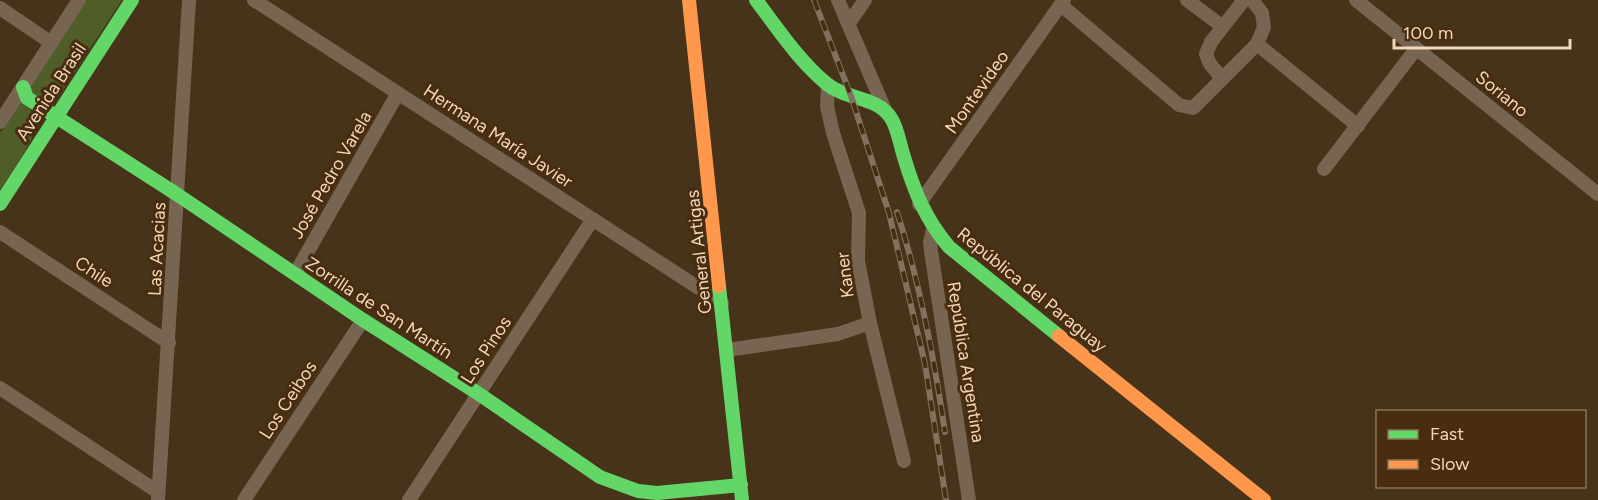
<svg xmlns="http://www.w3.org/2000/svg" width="1598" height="500" viewBox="0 0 1598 500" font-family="Figtree,sans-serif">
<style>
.green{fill:#4f5d29}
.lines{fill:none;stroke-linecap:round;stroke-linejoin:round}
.street{stroke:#786551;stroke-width:14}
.fast{stroke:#63d668;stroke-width:14}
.slow{stroke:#ff974d;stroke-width:14}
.rail-casing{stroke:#82715f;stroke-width:6}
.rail{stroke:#482d10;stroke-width:4;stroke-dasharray:11;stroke-linecap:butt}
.labels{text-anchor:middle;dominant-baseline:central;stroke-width:6;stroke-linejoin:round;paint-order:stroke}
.street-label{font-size:18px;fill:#f4d7bb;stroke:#482d10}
</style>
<rect width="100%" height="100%" fill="#473319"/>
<path class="green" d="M85,0H122L52,107L30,95L29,86Z
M21,100C45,119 34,136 21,158C14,169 7,179 0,190V133Z"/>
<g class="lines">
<path class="street" d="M254,0L722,303
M838,0L885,110
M1187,0L1223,27
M1356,0L1598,194
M1061,5L1179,105L1193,108L1257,44L1264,27L1262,13L1252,0
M0,8L50,42
M849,23L865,0
M1257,44L1358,126
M1222,78L1210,64L1206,54L1211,42L1244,0
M828,86L827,106L833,133L859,213L858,261L870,323L904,461
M0,122L79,0
M1324,169L1416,49
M919,204L1064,0
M933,230L930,242L931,251L969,500
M0,232L169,343
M295,274L398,93
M727,350L838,334L870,323
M0,388L158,492
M158,500L189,0
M244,500L363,320
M409,500L593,219"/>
<path class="fast" d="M756,0C778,29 799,61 827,84C846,100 877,96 891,118C898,129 900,145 904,157C914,191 926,220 949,247L1059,336
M23,87L27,98L178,195L363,320L479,394L600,477L638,491L657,493L741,485
M0,204L132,0
M719,286L742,500"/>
<path class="slow" d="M689,0L719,286
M1059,336L1264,500"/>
<defs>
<path id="rail" d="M814,0L851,96L889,213L925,364L946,500
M897,212C920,283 934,358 945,432"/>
</defs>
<use href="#rail" class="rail-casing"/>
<use href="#rail" class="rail"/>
</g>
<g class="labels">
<g class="street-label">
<text transform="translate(51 92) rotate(-57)">Avenida Brasil</text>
<text transform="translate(977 92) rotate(-55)">Montevideo</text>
<text transform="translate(1502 94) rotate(39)">Soriano</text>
<text transform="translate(498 136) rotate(33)">Hermana María Javier</text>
<text transform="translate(331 175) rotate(-60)">José Pedro Varela</text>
<text transform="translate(157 249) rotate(-87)">Las Acacias</text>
<text transform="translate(699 252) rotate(-96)">General Artigas</text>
<text transform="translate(94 272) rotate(33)">Chile</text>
<text transform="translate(845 275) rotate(-97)">Kaner</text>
<text transform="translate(1032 290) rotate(39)">República del Paraguay</text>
<text transform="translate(379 308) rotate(33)">Zorrilla de San Martín</text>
<text transform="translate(486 350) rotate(-57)">Los Pinos</text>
<text transform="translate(966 362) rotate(81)">República Argentina</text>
<text transform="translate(288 400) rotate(-57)">Los Ceibos</text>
</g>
</g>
<rect x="1376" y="410" width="210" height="78" fill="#482d10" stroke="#8d7154" stroke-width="1.5"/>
<rect x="1388" y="430" width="30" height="9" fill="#63d668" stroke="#8d7154" stroke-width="1.5"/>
<text x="1430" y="440" font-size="18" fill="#f4d7bb">Fast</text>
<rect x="1388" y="460" width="30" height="9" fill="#ff974d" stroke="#8d7154" stroke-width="1.5"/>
<text x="1430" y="470" font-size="18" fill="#f4d7bb">Slow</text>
<path d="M1394 39v9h176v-9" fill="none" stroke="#f4d7bb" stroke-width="3"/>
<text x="1403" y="39" font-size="18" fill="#f4d7bb" stroke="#482d10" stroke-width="4.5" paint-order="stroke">100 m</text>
</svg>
